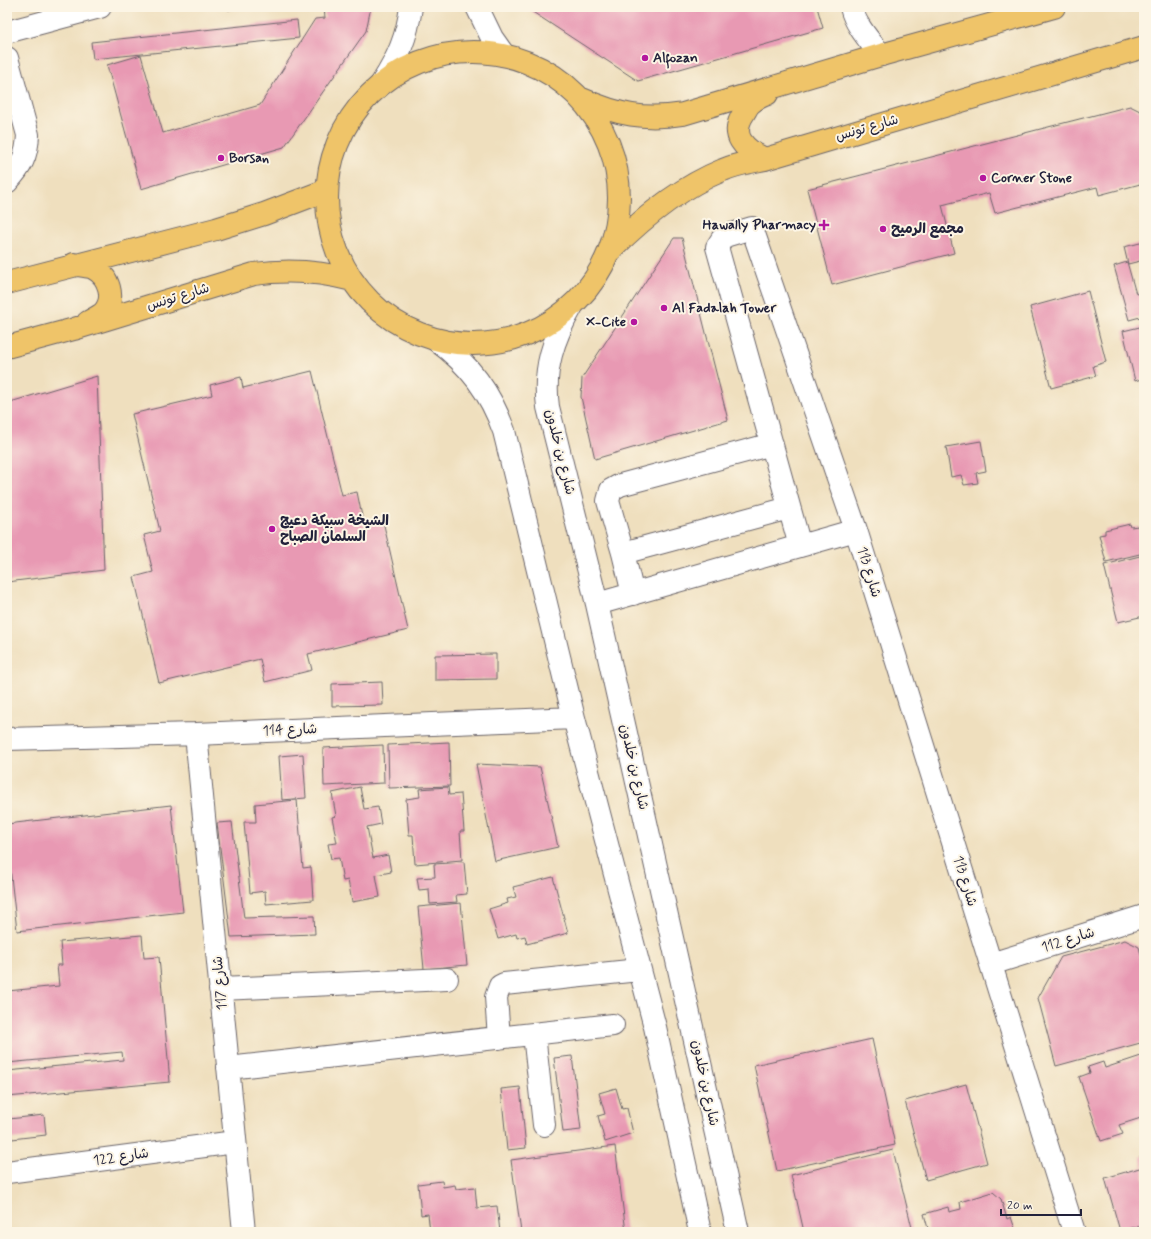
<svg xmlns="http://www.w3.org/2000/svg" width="1151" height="1239" viewBox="0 0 1151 1239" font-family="Mynerve,'Playpen Sans Arabic',sans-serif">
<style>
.building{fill:#e899b3}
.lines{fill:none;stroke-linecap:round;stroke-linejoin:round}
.minor-casing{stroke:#6a6469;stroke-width:24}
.major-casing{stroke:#6a6469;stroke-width:24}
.minor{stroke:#fff;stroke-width:22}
.major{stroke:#efc469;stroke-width:22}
.poi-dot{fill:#b5179e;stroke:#fcf5e5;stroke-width:1.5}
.labels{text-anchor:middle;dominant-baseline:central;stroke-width:4;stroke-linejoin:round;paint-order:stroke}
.poi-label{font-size:14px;font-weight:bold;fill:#22223b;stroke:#fcf5e5;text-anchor:start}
.street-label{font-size:14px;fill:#22223b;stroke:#fcf5e5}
</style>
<rect width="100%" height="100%" fill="#fcf5e5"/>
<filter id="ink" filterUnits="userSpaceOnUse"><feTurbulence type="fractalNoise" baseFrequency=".025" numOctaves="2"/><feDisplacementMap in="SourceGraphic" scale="8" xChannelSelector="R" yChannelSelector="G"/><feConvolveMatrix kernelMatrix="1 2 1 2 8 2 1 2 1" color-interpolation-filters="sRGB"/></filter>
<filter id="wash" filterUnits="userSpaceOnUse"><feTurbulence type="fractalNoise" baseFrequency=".012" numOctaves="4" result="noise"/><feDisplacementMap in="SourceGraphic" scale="16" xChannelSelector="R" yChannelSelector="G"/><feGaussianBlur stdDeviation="0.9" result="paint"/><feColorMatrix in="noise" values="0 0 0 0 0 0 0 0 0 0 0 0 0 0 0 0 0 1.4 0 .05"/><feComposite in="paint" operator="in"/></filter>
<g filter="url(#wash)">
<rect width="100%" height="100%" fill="#efdfbe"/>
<g id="blocks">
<path class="building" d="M227,7H240V8L228,10Z
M324,7H371L366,31L284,147L141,189L107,65L141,55L163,133L260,105L315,19L325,18Z
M525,7H817L823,28L638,81Z
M297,20L299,38L93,59L91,42Z
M1130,106L1144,113V183L1099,195L1097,187L995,213L989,193L942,205L954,253L832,285L807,189Z
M674,238H682L728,420L595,459L581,397L582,378Z
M1144,242V260L1128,264L1124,247Z
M1127,262L1136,294L1144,292V316L1129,320L1114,266Z
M1088,291L1106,362L1093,366L1096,376L1051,388L1030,307Z
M1144,326V378L1135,381L1123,331Z
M312,371L342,495L357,492L364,526L383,521L408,630L308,654L312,670L265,682L260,659L159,683L134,577L153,572L144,535L160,531L132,414L212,395L210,385L241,377L243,388Z
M97,376L104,570L7,582V403Z
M981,441L986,471L976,473L978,483L964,485L961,475L951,477L946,447Z
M1130,524L1131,527L1138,526L1144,553L1106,562L1099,535L1105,534V530Z
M1144,555V596L1141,597L1144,609V616L1118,622L1104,565Z
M496,654V679L435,680V655Z
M382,682L383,705L332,706V684Z
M449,742L450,786L389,788L388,745Z
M383,745L384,783L324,786L323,748Z
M303,754L306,798L282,800L279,756Z
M476,764L540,767L558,847L495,861Z
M360,787L364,809L378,807L381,824L367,827L373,858L388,855L391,872L376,875L380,897L352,902L348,880L343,881L339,858L331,859L328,844L337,843L332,817L336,816L332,793Z
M448,787L449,795L461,794L464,831H460L462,860L415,864L413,835H409L406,799L420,797L419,789Z
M297,800L303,868L311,867L313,900L266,904L265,891L250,893L244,822H256L255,804Z
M171,805L183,912L17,931L7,840V824Z
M232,822L244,918L314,916L315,934L231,937L217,823Z
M464,862L467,894L456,895L457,902L430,904L429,889L419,890L417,878L435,877L434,864Z
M553,877L568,933L527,944L525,936L517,938L516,934L498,939L489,909L508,903L507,899L516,897L513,887Z
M461,903L467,965L424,969L418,907Z
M142,935L144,958L159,957L170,1082L7,1097V1071L123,1060L122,1052L7,1063V991L59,986L57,965H62L60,942Z
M1125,940L1139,947L1144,966V1042L1056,1066L1038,998L1061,957Z
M872,1039L895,1145L777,1171L754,1065Z
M1144,1055V1117L1119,1125L1123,1134L1101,1141L1079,1077L1090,1073L1088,1067L1103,1062L1105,1068Z
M572,1056L581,1130L563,1132L554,1058Z
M966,1084L987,1163L926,1180L905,1101Z
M520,1087L526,1148L507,1150L501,1089Z
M616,1088L622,1109L627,1108L633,1133L605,1142L598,1116L605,1114L599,1093Z
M44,1115L46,1135L12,1139L9,1119Z
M615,1146L626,1232H521L511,1160Z
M893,1150L913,1232H804L791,1175Z
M1144,1155V1224L1120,1231L1105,1178L1143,1167L1140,1156Z
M442,1181L443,1187L455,1185L456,1189L475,1187L477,1208L497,1206L500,1232H430L428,1214L421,1215L418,1184Z
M993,1192L1001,1199L1007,1219L1011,1217L1015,1229L1010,1230V1232H929L924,1214L948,1207L949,1212L961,1209L960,1202Z
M395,1228L396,1232H371V1231Z"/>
</g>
</g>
<g filter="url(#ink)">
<use href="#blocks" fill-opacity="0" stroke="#6a6469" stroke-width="1"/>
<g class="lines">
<defs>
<path id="minor" d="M477,7L492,38L504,55
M851,7C855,25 870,41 881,55
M7,32L100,7
M7,58L28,135C27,157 21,167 7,182
M382,83C398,58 407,37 411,7
M572,306C553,339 543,369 548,407L597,604L738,1232
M436,340C470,365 490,392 504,431L574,718L655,1027L700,1232
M800,546L717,247L722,239L725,236L752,228L856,530L1074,1232
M623,553L789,508
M633,594L623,553L608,501L611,490L620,485L772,444
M597,604L856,530
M196,734L244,1232
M7,739L196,734L574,718
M991,964L1144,916
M220,989L447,979
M534,1034L544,1125
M499,1038L496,997L500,986L504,984L639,970
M228,1068L613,1025
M7,1172L235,1142"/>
<path id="major" d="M327 198a146 146 0 1 1 292 0a146 146 0 1 1-292 0Z
M582,99C618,115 644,120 683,114L881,55L1054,7
M765,159C744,150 729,135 744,113C746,110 748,105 751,103C755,99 762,96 767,94
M612,249C644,217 681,187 723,170C736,164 751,162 765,159L1144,47
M74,264C80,266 88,266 93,268C109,276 116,298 104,312C100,316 93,319 88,322
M7,283L216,229L264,214L327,190
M7,347L74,329L254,274C288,269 319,271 352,280"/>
</defs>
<use href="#minor" class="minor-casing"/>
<use href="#major" class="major-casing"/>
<use href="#minor" class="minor"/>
<use href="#major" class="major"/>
</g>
</g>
<g class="poi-dot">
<circle cx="645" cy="58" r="4"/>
<circle cx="221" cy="158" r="4"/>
<circle cx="983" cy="178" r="4"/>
<path d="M822 219h4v4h4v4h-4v4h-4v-4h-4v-4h4z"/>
<circle cx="883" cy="229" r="4"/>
<circle cx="664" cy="308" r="4"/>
<circle cx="634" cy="322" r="4"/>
<circle cx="272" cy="529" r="4"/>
</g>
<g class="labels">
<g class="poi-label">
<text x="653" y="58">Alfozan</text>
<text x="229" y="158">Borsan</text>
<text x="991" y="178">Corner Stone</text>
<text x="816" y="225" text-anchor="end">Hawally Pharmacy</text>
<text x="891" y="229">مجمع الرميح</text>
<text x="672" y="308">Al Fadalah Tower</text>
<text x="626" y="322" text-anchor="end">X-Cite</text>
<text x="280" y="521">الشيخة سبيكة دعيج<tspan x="280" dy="16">السلمان الصباح</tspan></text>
</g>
<g class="street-label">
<text transform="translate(867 128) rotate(-16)">شارع تونس</text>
<text transform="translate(178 297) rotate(-17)">شارع تونس</text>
<text transform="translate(560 452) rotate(76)">شارع بن خلدون</text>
<text transform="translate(869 572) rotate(73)">شارع 113</text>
<text transform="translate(290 730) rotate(-2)">شارع 114</text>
<text transform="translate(634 767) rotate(77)">شارع بن خلدون</text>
<text transform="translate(965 881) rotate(73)">شارع 113</text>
<text transform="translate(1068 940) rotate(-17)">شارع 112</text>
<text transform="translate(220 983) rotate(-95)">شارع 117</text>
<text transform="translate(705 1083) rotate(78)">شارع بن خلدون</text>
<text transform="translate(121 1157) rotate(-8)">شارع 122</text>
</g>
</g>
<rect width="1151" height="1239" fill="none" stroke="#fcf5e5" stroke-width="24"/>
<path d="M1001 1209v6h80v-6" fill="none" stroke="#22223b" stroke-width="2"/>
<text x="1007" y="1209" font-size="12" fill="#22223b" stroke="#fcf5e5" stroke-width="3" paint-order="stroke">20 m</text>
</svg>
